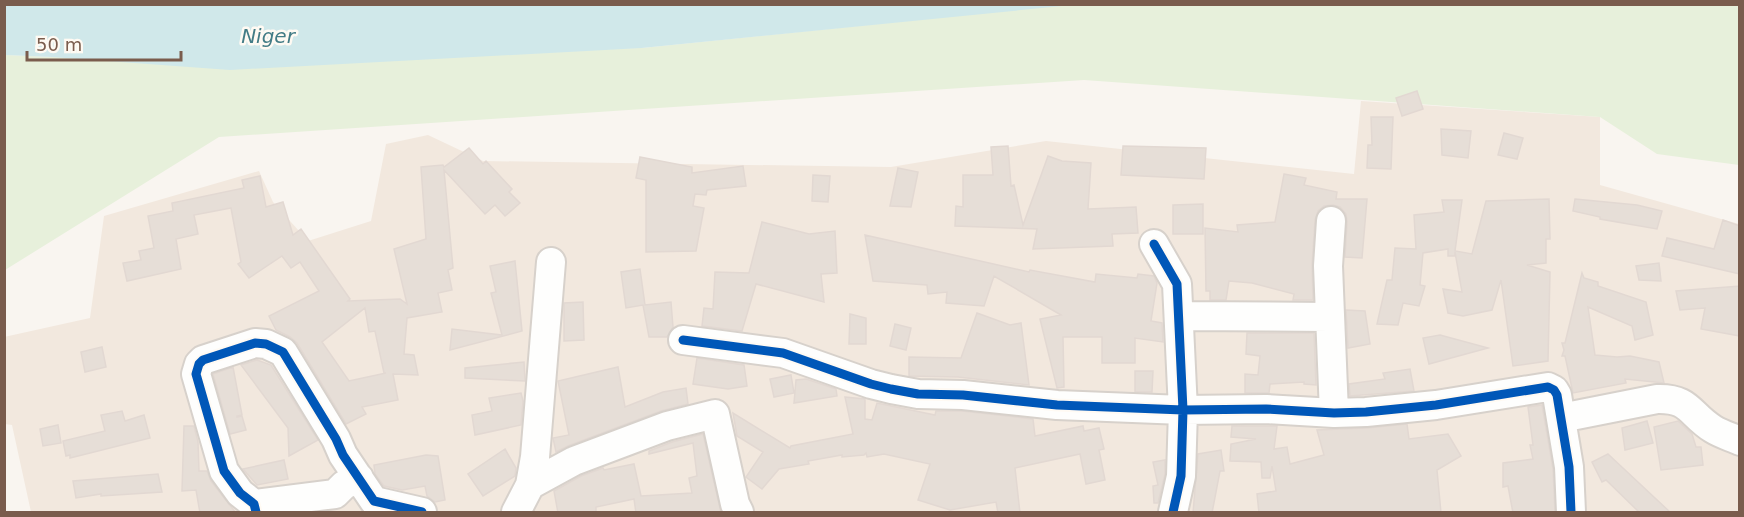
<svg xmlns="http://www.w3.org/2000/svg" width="1744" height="517" viewBox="0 0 1744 517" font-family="'DejaVu Sans',sans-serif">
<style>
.residential{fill:#f2e8de}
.green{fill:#e7f0db}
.water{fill:#d0e8ea}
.building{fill:#e6ded7;stroke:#e2d8d2;stroke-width:1.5;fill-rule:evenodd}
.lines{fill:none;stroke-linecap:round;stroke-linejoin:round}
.minor-casing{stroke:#d7d1cb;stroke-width:32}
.minor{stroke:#fefefd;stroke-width:28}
.cycleway-casing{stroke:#fffaf3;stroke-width:13}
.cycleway{stroke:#0057b8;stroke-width:9}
.labels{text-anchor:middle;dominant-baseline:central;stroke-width:5;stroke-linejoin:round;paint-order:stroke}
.water-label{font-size:20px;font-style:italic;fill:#437c86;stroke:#fffaf3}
</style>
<rect width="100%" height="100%" fill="#f9f5f0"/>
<path class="residential" d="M1361,101L1600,117V185L1739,224V512H31L12,425L5,424L4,337L90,318L104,216L259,171L273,202L308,241L371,221L386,144L428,135L483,161L891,167L1046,141L1354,174Z"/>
<path class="green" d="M1072,4L1739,5V165L1657,154L1600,117L1084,80L219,137L5,270V55L52,57L642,48Z"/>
<path class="water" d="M5,4H1072V5L642,48L230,70L52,57L5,55Z"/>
<path class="building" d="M1417,91L1423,109L1402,116L1396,98Z
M1371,117H1393L1391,169L1367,168L1368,145H1372Z
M1441,129L1471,131L1468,158L1442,155Z
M1504,133L1523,138L1517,159L1498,155Z
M1008,146L1011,186L1014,185L1023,225L1048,156L1062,161L1091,163L1088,209L1136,207L1138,233L1112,234L1113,246L1033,249L1037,229L955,226L956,206L963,207V175H993L991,147Z
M1123,146L1206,148L1204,179L1121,175Z
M469,148L483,164L486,161L512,189L509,192L520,203L505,216L495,205L485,214L444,170L453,268L448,270L452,290L438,293L442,312L407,318L404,354L414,355L418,375L393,374L398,400L362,407L366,414L346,424L297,343L290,337L276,330L269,316L319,291L300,262L291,268L282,256L249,278L238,264L241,262L231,208L194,215L198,234L176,239L181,269L127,281L123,263L141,260L139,251L154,248L148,216L173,211L172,203L244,188L242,180L260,176L266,207L283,202L293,235L301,229L350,299L348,301L400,299L407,304L394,249L426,239L421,167L443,165L444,167ZM365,308L369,332L375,331L384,373H386L349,381L322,342Z
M640,157L692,167V173L743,166L746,186L707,190L706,195L695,194L693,206L704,208L696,251L646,252V180L636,178Z
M898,168L918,172L911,207L890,206Z
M1284,174L1306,178L1304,185L1337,192L1336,199H1367L1362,258L1345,257L1347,222L1346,214L1340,207L1333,205L1324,206L1318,211L1315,220L1312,265L1313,300H1293L1294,294L1252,283L1229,281L1226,300H1210V291H1206L1205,228L1238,232L1237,225L1275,222Z
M813,175L830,176L828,202L812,201Z
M1549,199L1550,239H1546V263L1527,265L1550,272L1548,361L1513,366L1501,280L1492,310L1463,316L1448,313L1443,289L1462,292L1455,252V256H1448V249L1423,253L1420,285L1425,286L1419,306L1403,303L1398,325L1377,324L1387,280H1392L1395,248L1416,249L1414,215L1444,212L1442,200H1462L1455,251L1472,254L1486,201Z
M1575,199L1637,205L1662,211L1657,229L1600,219V217L1573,211Z
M1203,204V234H1173V205Z
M1723,220L1740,226V274L1662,256L1667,238L1714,249Z
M762,222L809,234L835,231L837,273L821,274L824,302L756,284L742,331L702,326L704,308L713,309L715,272L749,273Z
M865,235L1029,272L1030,270L1095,282L1096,274L1137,278L1138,274L1154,276L1157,283L1151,321L1162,323L1163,342L1135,338V363H1102V337H1063L1064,387L1057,388L1040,319L1061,315L994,276L984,306L946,303L947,292L928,294L927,285L873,281Z
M515,261L522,331L450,350L452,329L502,335L491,293L496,292L490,266Z
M1659,263L1661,281L1639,280L1636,266Z
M640,269L645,305L671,302L673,327L667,337H649L643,305L626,308L621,272Z
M1582,273L1584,278L1598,282V286L1646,302L1653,335L1635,340L1632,326L1588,307L1595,355L1617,357L1630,356L1659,362L1664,383L1625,379L1626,383L1573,393L1565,356H1562L1564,350L1562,343H1565Z
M1740,286V336L1701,329L1705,308L1680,310L1676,291Z
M583,302L584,340L564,341V303Z
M1346,310L1365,311L1370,344L1348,348Z
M977,313L1010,325L1021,323L1029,385L958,377L909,376V357L961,358Z
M850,314L866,318V344H849Z
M895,324L911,328L906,350L890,346Z
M1247,333H1314L1316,385L1304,384V382L1270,384L1269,393H1245V374L1258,375L1260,356L1246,354Z
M1440,335L1488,348L1429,364L1423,338Z
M102,347L106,367L85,372L81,352Z
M697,358L744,365L747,386L728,389L693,384Z
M257,360L271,365L318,440L289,456L288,428L241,365Z
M524,362L525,381L465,378V368Z
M233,367L242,415L237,416V417L242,416L246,430L230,434L213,374Z
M618,367L625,407L663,392L686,388L688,404L661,411L568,446L556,452L553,438L569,435L558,381Z
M1410,369L1414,391L1350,396L1349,384L1385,379L1383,373Z
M1135,371H1153L1152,392H1135Z
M791,375L794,393L774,397L770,379Z
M806,379L836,389L837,396L794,403L796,380Z
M521,393L523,401L521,425L475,435L472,415L492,411L489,398Z
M845,397L865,399V419L872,420L877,403L935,415L936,411H962L1033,419L1035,436L1083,426L1084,431L1099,428L1104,449L1099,450L1105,480L1086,484L1080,454L1015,468L1020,513H998L996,502L950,510L918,500L930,464L884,454L867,457L866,453L864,455L842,457V455L808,461L809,464L779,469L762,489L746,477L763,452L737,436L733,413L790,448L791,446L853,434Z
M1542,405L1553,469L1555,513H1513L1508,486L1503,487V463L1533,459L1530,445H1533L1528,407Z
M122,411L125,421L144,415L150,438L70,458V455L66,456L63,441L105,431L101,415Z
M1647,421L1653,443L1625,450L1622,428Z
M1678,421L1692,434L1696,447H1701L1703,465L1661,470L1654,427Z
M1407,424L1409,439L1448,434L1461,456L1437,470L1441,513H1259L1257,494L1276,491L1272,466L1270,478H1262L1261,462L1230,461L1231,444L1256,439L1231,437L1232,426H1277L1274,449L1287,447L1290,464L1324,455L1317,430L1367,428Z
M58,425L61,443L43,446L40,429Z
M184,426H194L198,442L199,471H207L211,481L236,513H200L196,490L182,491Z
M703,434L721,513H636L634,499L596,507V513H558L554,491L581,476L603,468L604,470L634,464L641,496L692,493L689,478L697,476L693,443L649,454V451L672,442Z
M505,449L516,468L515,476L483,496L468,474Z
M1221,450L1224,471H1220L1212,513H1193L1198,454Z
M1608,454L1671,513H1640L1606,480L1602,482L1592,462Z
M426,455L438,456L445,500L435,502L427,496L425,486L402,490L384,486L375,474L374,465Z
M284,460L288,479L257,485L243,469Z
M1165,460V474L1158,503H1154L1153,486L1158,485L1153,462Z
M158,474L162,492L101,496V494L76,498L73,481Z"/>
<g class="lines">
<defs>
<path id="minor" d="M1331,221L1328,266L1334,413
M1179,316L1329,317
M683,340L783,353L871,384L891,389L918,394L963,395L1057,405L1183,410L1177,284L1154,244
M1561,418L1657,399C1690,398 1689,414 1713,429C1721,434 1731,437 1740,441
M530,485L574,461L667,426L715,414L735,504L739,512
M254,504L335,494L344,485L359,478
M256,512L254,504L240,493L224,471L196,374L199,364L203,360L255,343L266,344L283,352L336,439L343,455L374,501L422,512
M516,512L530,485L535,457L551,262
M1173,512L1181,476L1183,410L1266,409L1334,413L1366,412L1436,405L1548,387L1554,390L1557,395L1569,467L1571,512"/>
</defs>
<use href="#minor" class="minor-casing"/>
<use href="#minor" class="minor"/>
<defs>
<path id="cycleway" d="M683,340L783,353L871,384L891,389L918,394L963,395L1057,405L1183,410L1177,284L1154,244
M256,512L254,504L240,493L224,471L196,374L199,364L203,360L255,343L266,344L283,352L336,439L343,455L374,501L422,512
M1173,512L1181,476L1183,410L1266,409L1334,413L1366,412L1436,405L1548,387L1554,390L1557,395L1569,467L1571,512"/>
</defs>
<use href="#cycleway" class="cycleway-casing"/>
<use href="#cycleway" class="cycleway"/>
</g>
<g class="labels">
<g class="water-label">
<text x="268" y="36">Niger</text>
</g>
</g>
<rect width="1744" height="517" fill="none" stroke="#7a5c4d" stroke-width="12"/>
<path d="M27 51v9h154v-9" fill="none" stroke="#7a5c4d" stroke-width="3"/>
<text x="36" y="51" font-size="18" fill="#7a5c4d" stroke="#fffaf3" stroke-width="4.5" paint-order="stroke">50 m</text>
</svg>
